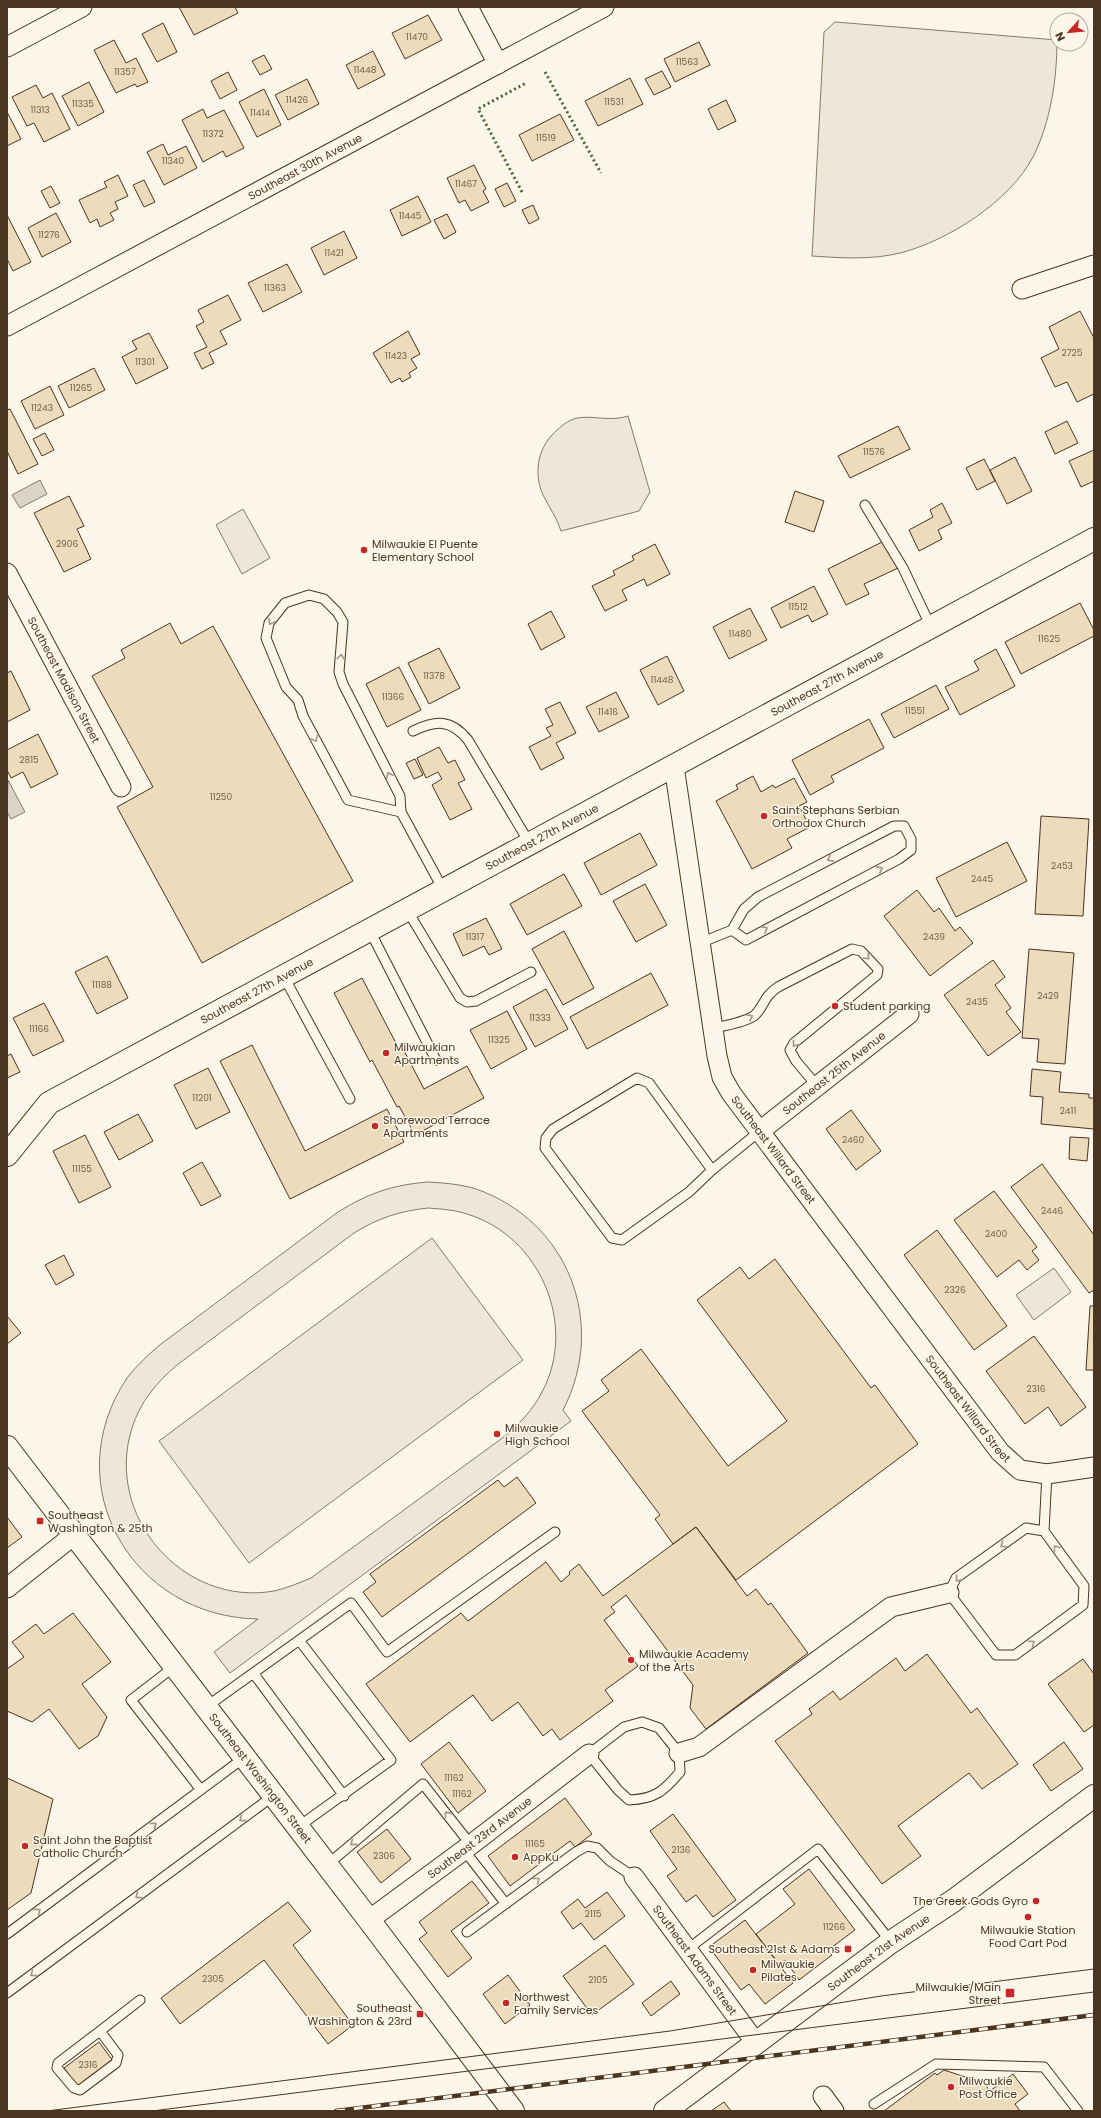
<svg xmlns="http://www.w3.org/2000/svg" width="1101" height="2118" viewBox="0 0 1101 2118" font-family="Poppins,sans-serif">
<style>
.green{fill:#ede6d9;stroke:#887966;fill-rule:evenodd}
.water{fill:#dcd4c6;stroke:#887966}
.building{fill:#ecdcbc;stroke:#4a3520}
.lines{fill:none;stroke-linecap:round;stroke-linejoin:round}
.lane-casing{stroke:#4a3520;stroke-width:11}
.street-casing{stroke:#4a3520;stroke-width:21}
.secondary-casing{stroke:#4a3520;stroke-width:24}
.lane{stroke:#fbf6e9;stroke-width:9}
.street{stroke:#fbf6e9;stroke-width:19}
.secondary{stroke:#fbf6e9;stroke-width:22}
.tram{stroke:#4a3520;stroke-width:1}
.rail-casing{stroke:#4a3520;stroke-width:4.5}
.rail{stroke:#fbf6e9;stroke-width:3;stroke-dasharray:9;stroke-linecap:butt}
.hedge{stroke:#436837;stroke-width:3;stroke-dasharray:2 3;stroke-linecap:butt}
.oneway{stroke:#a29684}
.poi-dot{fill:#c62828;stroke:#fbf6e9;stroke-width:1.5}
.labels{text-anchor:middle;dominant-baseline:central;stroke-width:3;stroke-linejoin:round;paint-order:stroke}
.number-label{font-size:9px;fill:#725f47}
.street-label{font-size:11px;fill:#4a3520;stroke:#fbf6e9}
.poi-label{font-size:11px;fill:#4a3520;stroke:#fbf6e9;text-anchor:start}
</style>
<rect width="100%" height="100%" fill="#fbf6e9"/>
<path class="green" d="M835,22L1057,40C1057,78 1051,121 1033,157C1010,201 948,241 900,253C872,260 841,258 812,256L824,32Z
M628,416L650,492L639,511L561,531C557,518 549,507 543,495C534,475 537,451 552,435C558,429 567,420 577,418C593,415 610,422 628,416Z
M243,509L270,558L242,574L216,525Z
M428,1182C444,1183 460,1184 476,1189C568,1221 608,1323 563,1410L571,1421L230,1673L214,1652L258,1619C133,1617 55,1486 127,1378C137,1365 149,1354 161,1344L338,1212C369,1193 392,1185 428,1182ZM428,1208C442,1209 455,1210 467,1214C540,1236 578,1325 542,1392C533,1410 520,1423 505,1436L311,1578C299,1583 287,1588 274,1591C183,1607 104,1516 132,1428C140,1402 157,1382 177,1365L354,1233C378,1218 400,1211 428,1208Z
M432,1238L523,1360L249,1563L159,1441Z
M1054,1268L1071,1292L1034,1320L1016,1295Z"/>
<path class="water" d="M40,480L47,494L20,508L12,495Z
M8,780L25,812L11,819L7,812Z"/>
<path class="building" d="M179,7H235L238,13L194,35Z
M428,15L442,40L405,59L392,33Z
M163,23L177,52L157,62L142,34Z
M114,40L126,63L136,58L148,82L137,87L135,84L116,93L94,50Z
M699,42L710,65L675,82L664,59Z
M373,51L385,75L358,89L346,65Z
M264,55L272,69L260,75L252,61Z
M662,71L671,87L654,95L645,79Z
M228,72L237,90L220,99L211,81Z
M630,78L643,104L598,126L585,101Z
M307,79L319,104L288,120L275,95Z
M89,82L104,112L78,126L62,96Z
M36,85L43,98L52,93L70,129L44,142L34,123L27,126L12,97Z
M264,89L281,125L257,137L239,102Z
M726,100L736,121L718,130L708,109Z
M203,109L207,118L224,110L244,148L226,157L223,151L203,162L182,120Z
M7,112L21,139L7,146Z
M560,114L574,140L532,161L519,135Z
M163,144L168,155L186,146L197,168L164,185L147,152Z
M474,165L486,189L483,191L489,202L471,211L465,200L459,203L447,178Z
M118,175L128,196L115,202L118,209L110,213L114,220L100,227L97,219L90,223L79,200L107,187L104,182Z
M144,180L155,202L144,207L133,185Z
M507,183L516,201L504,207L495,189Z
M51,186L60,203L50,208L41,191Z
M418,196L431,222L402,236L390,210Z
M533,205L539,219L529,224L522,210Z
M56,213L71,242L42,257L28,228Z
M447,214L456,232L444,239L434,220Z
M7,215L31,262L13,271L7,259Z
M344,231L357,258L324,275L311,248Z
M287,264L302,292L263,312L248,283Z
M228,295L241,320L220,331L227,344L209,353L214,363L202,369L194,353L207,347L196,326L204,322L198,310Z
M1080,311L1094,338V394L1077,402L1067,382L1055,387L1041,358L1059,349L1049,327Z
M408,331L420,354L411,359L417,368L409,373L411,377L402,382L400,378L391,383L373,353Z
M149,333L168,368L136,384L122,357L137,349L132,341Z
M94,368L105,390L69,408L58,386Z
M50,386L64,415L35,429L21,401Z
M10,409L38,464L18,474L7,451V410Z
M1067,421L1078,443L1055,454L1045,432Z
M898,426L910,449L850,478L838,456Z
M45,433L54,450L42,456L33,439Z
M1094,450V481L1081,487L1069,461Z
M1015,457L1032,491L1007,504L990,470Z
M984,459L995,481L977,490L966,468Z
M795,491L824,501L814,532L785,522Z
M69,496L84,526L77,529L91,559L64,572L34,513Z
M942,503L952,523L938,530L942,539L919,551L909,530L933,517L930,510Z
M884,541L898,568L864,584L869,594L846,605L828,569Z
M655,544L670,574L647,586L644,579L622,590L627,600L605,611L592,586L615,575L613,571L634,560L632,556Z
M814,586L828,614L812,622L808,615L781,628L771,608Z
M1080,603L1094,630V636L1021,674L1005,642Z
M750,608L767,640L729,659L713,627Z
M551,611L565,637L541,650L528,624Z
M170,623L181,644L213,626L353,881L202,963L117,807L153,787L92,676L125,658L121,650Z
M439,648L460,688L429,704L408,663Z
M996,649L1015,686L960,715L945,687L979,670L974,661Z
M667,656L684,691L658,705L640,670Z
M399,667L421,710L387,727L366,684Z
M11,671L30,710L7,722V673Z
M936,685L949,709L894,738L881,714Z
M616,692L629,717L599,732L586,707Z
M560,702L576,733L556,743L564,758L541,770L529,747L551,736L546,728L553,725L545,709Z
M869,719L884,748L831,776L834,782L810,795L792,760Z
M38,734L58,774L31,788L23,772L11,778L7,770V750Z
M439,747L448,763L455,760L465,780L458,783L472,809L450,820L432,785L442,779L438,772L426,778L417,758Z
M415,759L423,775L414,779L406,763Z
M753,776L761,792L773,785L775,788L794,778L807,802L799,806L810,827L787,839L792,848L752,869L716,801L738,789L736,785Z
M1041,816L1089,819L1083,916L1035,914Z
M640,833L657,865L601,895L584,863Z
M1007,842L1027,881L956,917L936,878Z
M564,874L582,906L527,935L510,904Z
M645,884L667,925L636,942L613,901Z
M917,890L934,912L939,908L955,931L960,927L973,943L930,976L884,916Z
M486,918L502,949L489,955L484,946L463,956L453,934Z
M564,931L594,988L563,1005L532,949Z
M1029,949L1074,953L1065,1064L1037,1062L1039,1039L1022,1038Z
M107,956L128,998L97,1014L75,972Z
M993,960L1005,977L995,985L1011,1008L1006,1012L1021,1032L988,1056L944,995Z
M651,973L668,1005L587,1049L570,1017Z
M362,978L398,1047L401,1045L424,1089L467,1066L484,1098L415,1135L399,1106L397,1107L372,1060L370,1062L334,993Z
M546,989L568,1029L535,1047L513,1007Z
M44,1003L64,1041L33,1056L13,1018Z
M507,1011L527,1049L491,1069L470,1030Z
M252,1045L305,1151L387,1109L404,1142L290,1199L220,1061Z
M11,1054L20,1072L7,1078V1056Z
M208,1068L230,1112L196,1129L174,1085Z
M1032,1069L1061,1072L1059,1092L1089,1094V1098H1094V1129L1041,1124L1043,1097L1030,1096Z
M851,1110L881,1151L856,1170L826,1129Z
M138,1114L153,1141L119,1160L104,1132Z
M85,1135L111,1187L79,1203L53,1151Z
M1070,1137L1089,1138L1087,1161L1069,1159Z
M202,1162L221,1196L201,1206L183,1173Z
M1042,1164L1094,1235V1290L1089,1293L1011,1187Z
M994,1191L1037,1247L1032,1251L1039,1260L1027,1270L1019,1260L997,1277L954,1220Z
M937,1230L1007,1326L974,1350L904,1255Z
M64,1255L74,1275L56,1285L45,1265Z
M775,1259L871,1388L875,1385L918,1444L736,1580L696,1527L673,1544L655,1519L660,1515L582,1411L609,1391L601,1380L641,1349L728,1466L787,1421L697,1300L740,1267L749,1279Z
M1090,1306H1094V1370H1086Z
M7,1316L21,1333L7,1344Z
M1034,1336L1086,1407L1061,1426L1048,1407L1025,1424L986,1371Z
M517,1477L536,1503L382,1617L363,1592L376,1582L370,1574L498,1480L504,1487Z
M7,1517L22,1537L7,1548Z
M696,1527L747,1596L756,1589L768,1605L771,1603L808,1653L706,1729L690,1708L693,1685L626,1595L611,1607L615,1612L604,1620L638,1666L605,1690L613,1701L560,1740L552,1729L543,1736L518,1702L492,1721L473,1695L410,1742L366,1684L461,1613L468,1621L546,1562L561,1582L570,1574L569,1572L579,1564L603,1596Z
M73,1613L111,1662L82,1684L107,1717L98,1736L79,1749L49,1709L32,1722L7,1711V1669L24,1657L12,1642L36,1624L44,1634Z
M927,1654L971,1713L977,1708L1018,1764L982,1789L969,1773L898,1826L921,1856L882,1884L775,1741L812,1714L809,1709L833,1691L840,1700L896,1658L905,1671Z
M1083,1659L1094,1674V1725L1084,1732L1048,1684Z
M449,1742L486,1791L458,1813L421,1764Z
M1064,1742L1083,1769L1051,1791L1033,1765Z
M7,1778L53,1799L31,1893L7,1910Z
M565,1798L592,1834L575,1847L570,1841L510,1886L488,1856Z
M673,1814L736,1900L713,1917L696,1895L686,1902L667,1876L677,1869L650,1831Z
M387,1829L411,1859L381,1883L357,1852Z
M809,1869L855,1930L828,1950L832,1955L799,1980L785,1960L779,1964L756,1934L795,1904L783,1889Z
M472,1881L489,1903L451,1931L472,1958L448,1977L419,1939L427,1933L419,1922Z
M607,1892L625,1916L594,1940L581,1923L573,1929L561,1912L578,1899L585,1908Z
M288,1902L311,1931L293,1945L353,2025L328,2044L264,1960L180,2024L161,1998Z
M745,1920L793,1983L765,2004L749,1984L741,1990L709,1947Z
M605,1945L634,1984L592,2015L563,1976Z
M508,1975L530,2005L505,2024L483,1994Z
M671,1981L680,1994L651,2016L642,2003Z
M99,2042L113,2061L79,2088L64,2068Z
M944,2070L984,2083L990,2091L1013,2074L1028,2094L1015,2104L1020,2111H884L935,2073L937,2075Z
M724,2102L731,2111H711Z"/>
<g class="lines">
<defs>
<path id="lane" d="M865,505L903,568L931,627
M413,731C436,720 451,719 468,740L530,844
M401,812L348,800L303,716L298,700L286,687L266,638L269,623L285,603L309,595L324,599L337,612L343,622L339,672L343,684L400,796L401,812L444,891
M407,910L460,998L467,1002L476,1001L531,972
M370,931L436,1060
M700,943L732,930L744,909L758,897L894,826H904L911,839V850L899,859L746,940L732,930
M284,977L350,1099
M713,1028C723,1026 747,1022 755,1015C765,1005 763,997 778,987L852,949L861,951L878,969L877,975L794,1043L790,1050L796,1061L817,1086
M712,1170L649,1083L637,1078L553,1129L546,1138L545,1148L612,1238L622,1240L689,1192L712,1170L760,1131
M1044,1531L1026,1528L956,1578L949,1593L996,1655H1015L1083,1605L1084,1586L1044,1531L1047,1474
M175,1666L131,1700L201,1790
M254,1674L344,1796
M206,1707L351,1603L387,1652L555,1532
M642,1722L659,1728L679,1753L680,1772C664,1791 655,1799 629,1800L618,1790L589,1754L624,1727Z
M298,1827L391,1760L299,1640
M464,1850L506,1904
M327,1865L423,1784L471,1845
M467,1932L576,1852L587,1846L597,1848L610,1861L634,1877
M7,1934L245,1757
M688,1949L818,1849L891,1942
M7,1993L273,1796
M100,2031L58,2063L57,2068L74,2088L80,2090L116,2063L118,2055L100,2031L140,2000
M874,2104L936,2064L1044,2067L1078,2111"/>
<g id="street">
<path d="M468,7L498,64"/>
<path d="M7,47L82,7"/>
<path d="M1022,289L1094,265"/>
<path id="s1" d="M7,326L604,7"/>
<path id="s2" d="M7,573L121,787"/>
<path id="s3" d="M674,766L717,1056L722,1077L731,1093L1000,1452L1020,1470L1047,1474L1094,1467"/>
<path id="s4" d="M760,1131L909,1014"/>
<path d="M7,1588L74,1535"/>
<path d="M679,1753L699,1747L891,1607L949,1593"/>
<path id="s5" d="M634,1877L756,2043"/>
<path id="s6" d="M369,1920L464,1850L589,1754"/>
<path d="M823,2096L834,2111"/>
</g>
<g id="secondary">
<path id="s7" d="M7,1155L49,1103L1094,539"/>
<path id="s8" d="M7,1447L369,1920L513,2111"/>
<path id="s9" d="M665,2111L891,1942L953,1901L1094,1796"/>
</g>
</defs>
<use href="#lane" class="lane-casing"/>
<use href="#street" class="street-casing"/>
<use href="#secondary" class="secondary-casing"/>
<use href="#lane" class="lane"/>
<use href="#street" class="street"/>
<use href="#secondary" class="secondary"/>
<path class="tram" d="M47,2111L670,2031L881,1996L1094,1969
M152,2111L1094,1992"/>
<defs>
<path id="rail" d="M336,2111L1094,2015"/>
</defs>
<use href="#rail" class="rail-casing"/>
<use href="#rail" class="rail"/>
<path class="hedge" d="M545,72L601,173
M522,192L478,109L526,83"/>
</g>
<defs><path id="oneway-chevron" d="M-2-3.5L2.5 0L-2 3.5" fill="none" stroke-width="1.6" stroke-linecap="round" stroke-linejoin="round"/></defs>
<g class="oneway">
<use href="#oneway-chevron" transform="translate(271 622) rotate(118)"/>
<use href="#oneway-chevron" transform="translate(341 657) rotate(-83)"/>
<use href="#oneway-chevron" transform="translate(315 739) rotate(62)"/>
<use href="#oneway-chevron" transform="translate(389 775) rotate(-117)"/>
<use href="#oneway-chevron" transform="translate(830 859) rotate(152)"/>
<use href="#oneway-chevron" transform="translate(880 869) rotate(-28)"/>
<use href="#oneway-chevron" transform="translate(765 929) rotate(-28)"/>
<use href="#oneway-chevron" transform="translate(867 957) rotate(46)"/>
<use href="#oneway-chevron" transform="translate(750 1017) rotate(-29)"/>
<use href="#oneway-chevron" transform="translate(795 1044) rotate(129)"/>
<use href="#oneway-chevron" transform="translate(1003 1545) rotate(144)"/>
<use href="#oneway-chevron" transform="translate(1056 1548) rotate(-127)"/>
<use href="#oneway-chevron" transform="translate(958 1579) rotate(132)"/>
<use href="#oneway-chevron" transform="translate(1032 1643) rotate(-35)"/>
<use href="#oneway-chevron" transform="translate(447 1814) rotate(-129)"/>
<use href="#oneway-chevron" transform="translate(242 1819) rotate(143)"/>
<use href="#oneway-chevron" transform="translate(154 1825) rotate(-37)"/>
<use href="#oneway-chevron" transform="translate(353 1843) rotate(140)"/>
<use href="#oneway-chevron" transform="translate(537 1880) rotate(-36)"/>
<use href="#oneway-chevron" transform="translate(138 1896) rotate(143)"/>
<use href="#oneway-chevron" transform="translate(38 1911) rotate(-37)"/>
<use href="#oneway-chevron" transform="translate(33 1974) rotate(143)"/>
</g>
<g class="poi-dot">
<circle cx="364" cy="550" r="4"/>
<circle cx="764" cy="816" r="4"/>
<circle cx="835" cy="1006" r="4"/>
<circle cx="386" cy="1053" r="4"/>
<circle cx="375" cy="1126" r="4"/>
<circle cx="497" cy="1434" r="4"/>
<rect x="36" y="1517" width="8" height="8" rx="2"/>
<circle cx="631" cy="1660" r="4"/>
<circle cx="25" cy="1846" r="4"/>
<circle cx="515" cy="1857" r="4"/>
<circle cx="1036" cy="1901" r="4"/>
<circle cx="1028" cy="1917" r="4"/>
<rect x="844" y="1945" width="8" height="8" rx="2"/>
<circle cx="753" cy="1970" r="4"/>
<rect x="1005" y="1988" width="10" height="10" rx="2"/>
<circle cx="506" cy="2003" r="4"/>
<rect x="416" y="2010" width="8" height="8" rx="2"/>
<circle cx="951" cy="2087" r="4"/>
</g>
<g class="labels">
<g class="number-label">
<text x="417" y="37">11470</text>
<text x="687" y="62">11563</text>
<text x="365" y="70">11448</text>
<text x="125" y="72">11357</text>
<text x="297" y="100">11426</text>
<text x="614" y="102">11531</text>
<text x="83" y="104">11335</text>
<text x="40" y="110">11313</text>
<text x="260" y="113">11414</text>
<text x="213" y="134">11372</text>
<text x="546" y="138">11519</text>
<text x="173" y="161">11340</text>
<text x="466" y="184">11467</text>
<text x="410" y="216">11445</text>
<text x="49" y="235">11276</text>
<text x="334" y="253">11421</text>
<text x="275" y="288">11363</text>
<text x="1072" y="353">2725</text>
<text x="396" y="356">11423</text>
<text x="145" y="362">11301</text>
<text x="81" y="388">11265</text>
<text x="42" y="408">11243</text>
<text x="874" y="452">11576</text>
<text x="67" y="544">2906</text>
<text x="798" y="607">11512</text>
<text x="740" y="634">11480</text>
<text x="1049" y="639">11625</text>
<text x="434" y="676">11378</text>
<text x="662" y="680">11448</text>
<text x="393" y="697">11366</text>
<text x="915" y="711">11551</text>
<text x="608" y="712">11416</text>
<text x="29" y="760">2815</text>
<text x="221" y="797">11250</text>
<text x="1062" y="866">2453</text>
<text x="982" y="879">2445</text>
<text x="475" y="937">11317</text>
<text x="934" y="937">2439</text>
<text x="102" y="985">11188</text>
<text x="1048" y="996">2429</text>
<text x="977" y="1002">2435</text>
<text x="540" y="1018">11333</text>
<text x="39" y="1029">11166</text>
<text x="499" y="1040">11325</text>
<text x="202" y="1098">11201</text>
<text x="1068" y="1111">2411</text>
<text x="853" y="1140">2460</text>
<text x="82" y="1169">11155</text>
<text x="1052" y="1211">2446</text>
<text x="996" y="1234">2400</text>
<text x="955" y="1290">2326</text>
<text x="1036" y="1389">2316</text>
<text x="454" y="1778">11162</text>
<text x="462" y="1794">11162</text>
<text x="535" y="1844">11165</text>
<text x="681" y="1850">2136</text>
<text x="384" y="1856">2306</text>
<text x="593" y="1914">2115</text>
<text x="834" y="1927">11266</text>
<text x="213" y="1979">2305</text>
<text x="598" y="1980">2105</text>
<text x="88" y="2065">2316</text>
</g>
<g class="street-label">
<text stroke="none"><textPath href="#s1" startOffset="338">Southeast 30th Avenue</textPath></text>
<text stroke="none"><textPath href="#s2" startOffset="121">Southeast Madison Street</textPath></text>
<text stroke="none"><textPath href="#s7" startOffset="951">Southeast 27th Avenue</textPath></text>
<text stroke="none"><textPath href="#s7" startOffset="627">Southeast 27th Avenue</textPath></text>
<text stroke="none"><textPath href="#s7" startOffset="303">Southeast 27th Avenue</textPath></text>
<text stroke="none"><textPath href="#s4" startOffset="94">Southeast 25th Avenue</textPath></text>
<text stroke="none"><textPath href="#s3" startOffset="404">Southeast Willard Street</textPath></text>
<text stroke="none"><textPath href="#s3" startOffset="728">Southeast Willard Street</textPath></text>
<text stroke="none"><textPath href="#s8" startOffset="417">Southeast Washington Street</textPath></text>
<text stroke="none"><textPath href="#s6" startOffset="138">Southeast 23rd Avenue</textPath></text>
<text stroke="none"><textPath href="#s9" startOffset="266">Southeast 21st Avenue</textPath></text>
<text stroke="none"><textPath href="#s5" startOffset="103">Southeast Adams Street</textPath></text>
</g>
<g class="poi-label">
<text x="372" y="544">Milwaukie El Puente<tspan x="372" dy="13">Elementary School</tspan></text>
<text x="772" y="810">Saint Stephans Serbian<tspan x="772" dy="13">Orthodox Church</tspan></text>
<text x="843" y="1006">Student parking</text>
<text x="394" y="1047">Milwaukian<tspan x="394" dy="13">Apartments</tspan></text>
<text x="383" y="1120">Shorewood Terrace<tspan x="383" dy="13">Apartments</tspan></text>
<text x="505" y="1428">Milwaukie<tspan x="505" dy="13">High School</tspan></text>
<text x="48" y="1515">Southeast<tspan x="48" dy="13">Washington &amp; 25th</tspan></text>
<text x="639" y="1654">Milwaukie Academy<tspan x="639" dy="13">of the Arts</tspan></text>
<text x="33" y="1840">Saint John the Baptist<tspan x="33" dy="13">Catholic Church</tspan></text>
<text x="523" y="1857">AppKu</text>
<text x="1028" y="1901" text-anchor="end">The Greek Gods Gyro</text>
<text x="1028" y="1930" text-anchor="middle">Milwaukie Station<tspan x="1028" dy="13">Food Cart Pod</tspan></text>
<text x="840" y="1949" text-anchor="end">Southeast 21st &amp; Adams</text>
<text x="761" y="1964">Milwaukie<tspan x="761" dy="13">Pilates</tspan></text>
<text x="1001" y="1987" text-anchor="end">Milwaukie/Main<tspan x="1001" dy="13">Street</tspan></text>
<text x="514" y="1997">Northwest<tspan x="514" dy="13">Family Services</tspan></text>
<text x="412" y="2008" text-anchor="end">Southeast<tspan x="412" dy="13">Washington &amp; 23rd</tspan></text>
<text x="959" y="2081">Milwaukie<tspan x="959" dy="13">Post Office</tspan></text>
</g>
</g>
<rect width="1101" height="2118" fill="none" stroke="#4a3520" stroke-width="16"/>
<g transform="translate(1069 32) rotate(243)"><circle r="19" fill="#fbf6e9" stroke="#b4a999"/>
<path d="M0-3L7 15L0 10L-7 15Z" fill="#c62828"/>
<text y="-6" font-size="11" font-weight="bold" text-anchor="middle" fill="#4a3520">N</text>
</g>
</svg>
